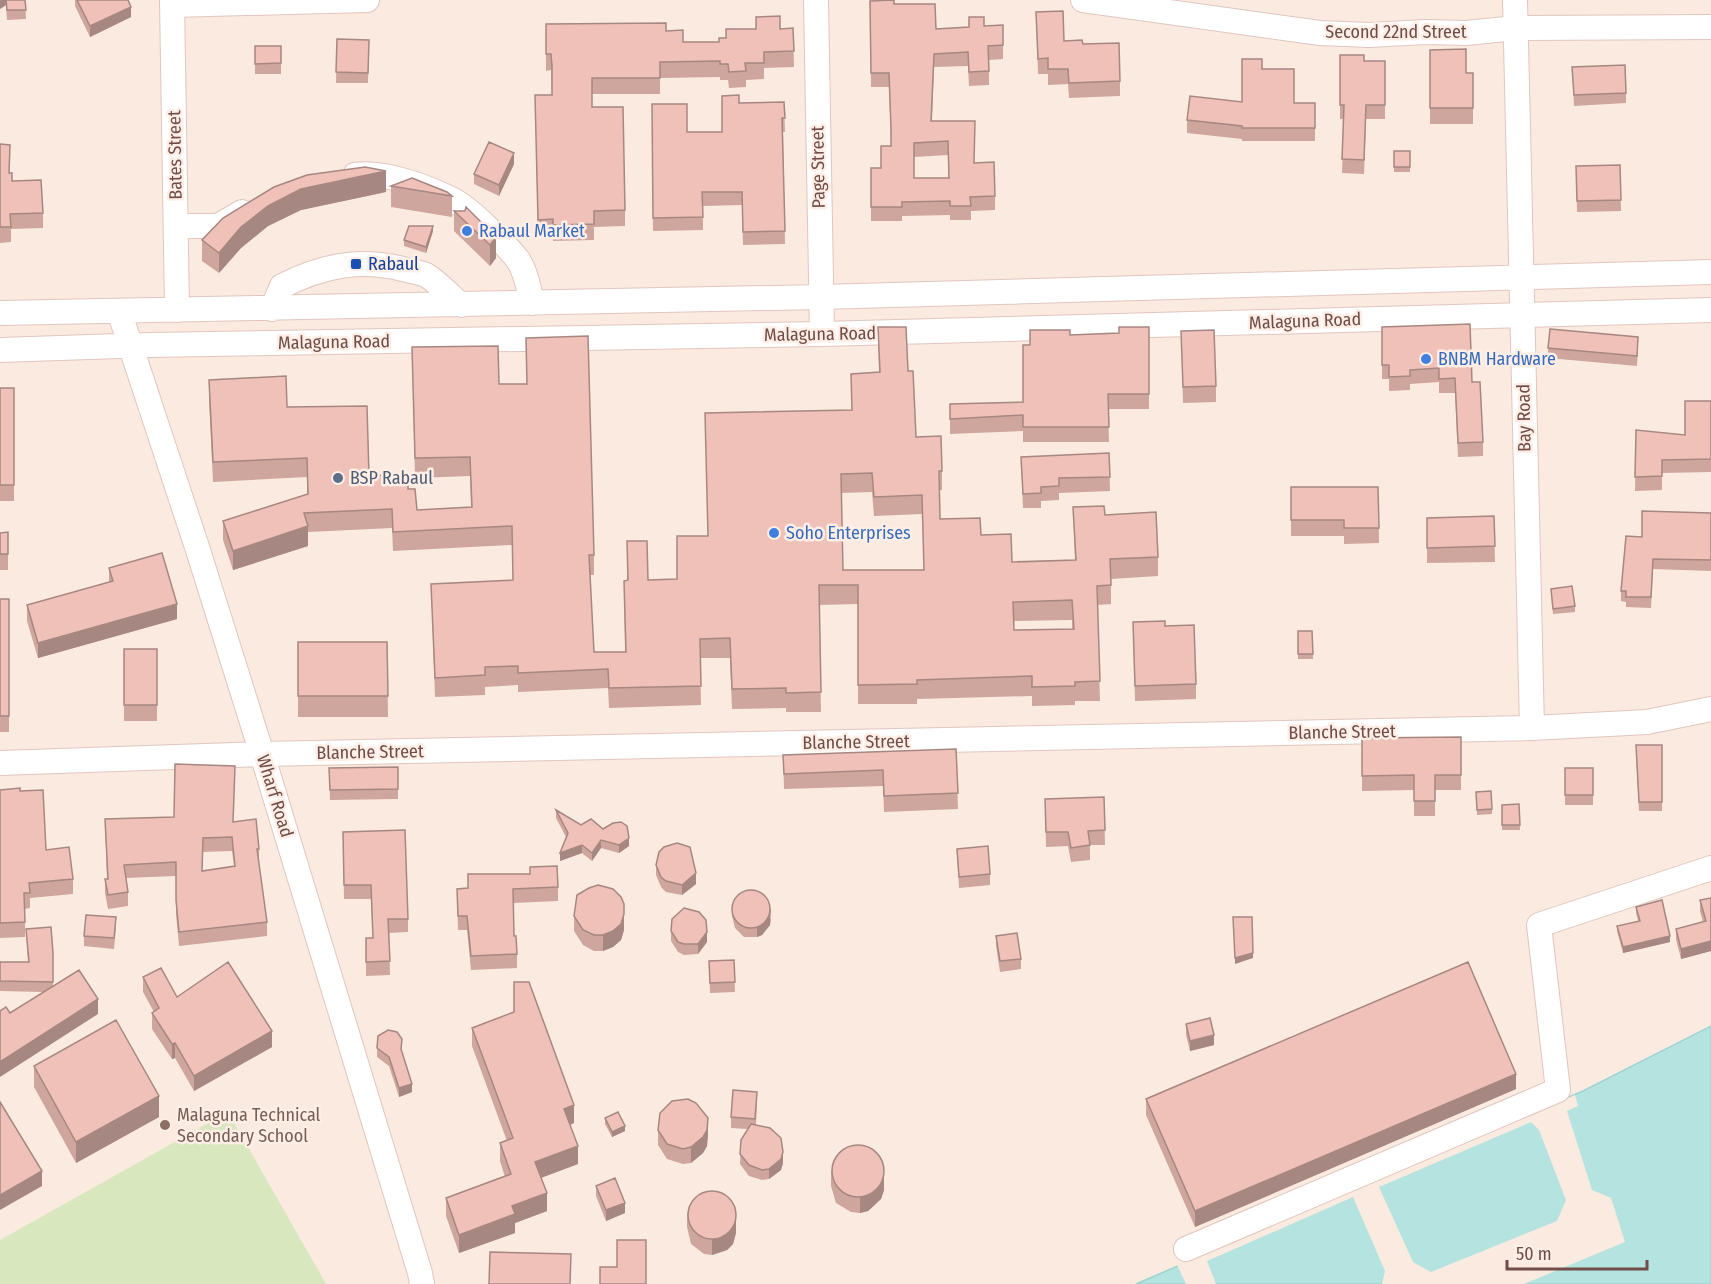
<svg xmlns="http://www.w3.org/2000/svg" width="1711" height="1284" viewBox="0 0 1711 1284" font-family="'Fira Sans Condensed',sans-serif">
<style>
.green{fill:#d9e7bf}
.water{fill:#b5e3df;stroke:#9cd4d0;stroke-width:1.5}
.pier{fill:#fbeadf;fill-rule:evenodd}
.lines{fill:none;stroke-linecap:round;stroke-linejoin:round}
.minor-casing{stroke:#e0c6bf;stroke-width:26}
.minor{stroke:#fff;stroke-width:24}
.wall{fill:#cea69e;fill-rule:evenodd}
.shaded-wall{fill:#a78781}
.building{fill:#efc1b8;stroke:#a78781;stroke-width:1.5;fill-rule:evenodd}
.shop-dot{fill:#3f7fe0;stroke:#feeee5;stroke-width:2}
.transit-dot{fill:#1a4fb4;stroke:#feeee5;stroke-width:2}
.service-dot{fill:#5c6f8a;stroke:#feeee5;stroke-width:2}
.education-dot{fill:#8d6e63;stroke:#feeee5;stroke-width:2}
.labels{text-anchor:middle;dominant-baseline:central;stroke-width:5;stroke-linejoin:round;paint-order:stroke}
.street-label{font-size:18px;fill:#704d48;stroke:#feeee5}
.shop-label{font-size:18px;fill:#366cbe;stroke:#feeee5;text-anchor:start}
.transit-label{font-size:18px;fill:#164399;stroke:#feeee5;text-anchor:start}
.service-label{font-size:18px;fill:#4e5e75;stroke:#feeee5;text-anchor:start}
.education-label{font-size:18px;fill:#785e54;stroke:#feeee5;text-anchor:start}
</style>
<rect width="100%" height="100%" fill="#fbeadf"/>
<path class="green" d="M228,1112L326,1284H0V1240Z"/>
<path class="water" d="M1711,1026V1284H1136L1583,1091Z"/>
<path class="pier" d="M1575,1095L1578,1106L1567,1111L1592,1190L1611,1198L1625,1242L1524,1284H1382L1385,1271L1353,1197L1207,1261L1216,1284H1186L1177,1265ZM1531,1122L1539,1130L1566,1200L1557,1221L1431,1272L1413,1262L1379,1187Z"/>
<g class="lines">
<defs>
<path id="minor" d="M172,0L177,310
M816,0L822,334
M1083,0L1320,33L1369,35L1426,32L1466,33L1516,28L1711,27
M1515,0L1532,728
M172,5L367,0
M355,175C384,171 428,187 453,200C470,209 506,244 518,260C526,272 529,289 532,303
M176,226H218L242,212
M272,309L282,286C322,266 358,258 403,269C410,271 419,272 426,275C438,282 450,296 461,305
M119,311L197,547L262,754L420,1273L422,1284
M0,313L821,297L1711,272
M0,350L149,345L822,334L1711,310
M0,763L262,754L1532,728L1647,722L1711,709
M1186,1249L1558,1090L1539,925L1711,868"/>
</defs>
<use href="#minor" class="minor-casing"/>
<use href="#minor" class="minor"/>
</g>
<path class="wall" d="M0,0H25L26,19L7,20L6,5L0,9Z
M75,0H128L131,17L90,37L75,6Z
M870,1L894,4L936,29L984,26L1003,45V59L989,60V85L969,86L968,66L934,67L932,121L974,163L995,196V210L971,211V220H950V215L902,216V221H871V168H881L891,146V138L889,87H871ZM948,155V178H914V157Z
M1036,12L1064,41L1083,44L1120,81V96L1069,98L1068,84L1048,85V74H1038Z
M546,24L666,31L683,42H719L726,38L780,29L793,28L794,67L764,68V79L746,80V87L729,88L728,80H720V77L660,78V94H592V107L625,210V226L594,227V240L553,241V236H538L535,95H552L551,70L546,71Z
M337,39L369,40L368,83H336Z
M255,46H281V74H255Z
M1430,50L1466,73H1473V124H1430Z
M1340,55L1364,61H1385V119H1366L1364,174L1342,173L1344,119H1340Z
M1572,67L1626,93V103L1574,106Z
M1262,69L1294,103H1315V141H1242V139L1187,133V120L1242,102Z
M784,102L785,132H783L785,244L743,245L742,205L703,206V230L653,231L652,104L687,132H722L739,103Z
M0,144L12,181L43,213V228L11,229V242L0,243Z
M1394,151H1410V172H1394Z
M514,164L499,196L474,184V174Z
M1620,165L1621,211L1577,212L1576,166Z
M391,186L452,196V217L391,207Z
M386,192L301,210L268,226L241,248L219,273L202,261V240L223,218Z
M454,211L496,237V258L490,266L454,231Z
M433,231L426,253L404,246V240Z
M878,327L908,371L916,437L942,471V490H939L940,519L981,535L1012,562L1075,560L1073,507L1105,515L1158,557V576L1111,579V604L1097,605L1100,701H1075V705L1032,706V696L917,699V704H858V604L819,605L821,712H786V708L732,709L730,658H700L701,705L609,708L608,688L518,692V685L485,687V695L435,697L431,584L513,580L512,545L393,551L392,528L308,532V546L233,570L223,540V521L307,494V477L213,482L209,399V380L287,407L369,476L408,489L417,510L471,507L470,476L415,478L412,347L499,384H527L526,338L594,555V575H590L594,652H625L624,581L627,580V541L648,580L677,579L707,536L852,410L851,374L879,372ZM872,492L874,516L922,514L924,570H843L841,493ZM1072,620V629L1014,630V621Z
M1149,327V409H1108L1109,442H1023V431L950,434V404L1023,402L1030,345L1070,335L1119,333Z
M1382,327L1472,382L1483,442V456L1458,457L1455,393H1439V382L1410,384V390L1389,391V379H1382Z
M1181,331L1216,386V402L1183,403Z
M1638,347L1637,366L1548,358V348Z
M0,388H14V501H0Z
M1711,401V472L1662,473V490L1635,491L1636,430L1685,435Z
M1109,453L1110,491L1059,493V500L1041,501V508H1023L1021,457Z
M1291,487H1378L1379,543L1344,544V536H1291Z
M1711,513V571L1653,569L1651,608L1626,607V602L1621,601V591L1642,537Z
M1494,516L1495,562L1427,563V518Z
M8,532V570H0V533Z
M109,568L177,619L38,658L27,621V605L109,582Z
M1551,589L1575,606V612L1553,614Z
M0,599H9V732H0Z
M1133,622L1196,684V699L1135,701Z
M1298,631H1312L1313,659H1298Z
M298,642H387L388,717H298Z
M124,649H157V721H124Z
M1461,737V790H1435V816H1414V790L1362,791V738Z
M1662,745V811H1639L1636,754Z
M956,749L958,809L884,812L883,786L784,789L783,755Z
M398,767V799L330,800L329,768Z
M1565,768H1593V805H1565Z
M0,790L20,791L46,850L73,879V894L30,898V908L25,909V937L0,938Z
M1476,792L1492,809V814L1477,815Z
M1104,797L1105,845H1090V860L1071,862L1068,846L1046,847L1045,799Z
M1519,804L1520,830H1502V805Z
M556,810L581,825L603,829L629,846L619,853L601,848L592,861L582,853L560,861L566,837L556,818Z
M105,819L234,822L259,849V863L267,922V936L179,946L176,914V876L126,878L128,892V906L108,909L105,893V879H107ZM232,851L234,866L202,871L203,852Z
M343,832L408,919V932L389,933L390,975L366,976V938H373L371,899H344Z
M957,849L990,874V885L959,888Z
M656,865L696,884L682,895L666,892L661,887L656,875Z
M558,887V901L513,903L514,936L517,954V968L471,970L467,930H458L457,889Z
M1711,898V951L1681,959L1676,939V929L1703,922L1700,911V900Z
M732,905L771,919L770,925L762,935L757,937H744L735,928L732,916Z
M1636,907L1670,942L1623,953L1617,931V926L1638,921L1636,912Z
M574,916L624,930L621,940L613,947L603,951H594L583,945L574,931Z
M116,927L114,949L84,946V936Z
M26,929L53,953V986L98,1014L10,1013L43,992L0,991V962H28Z
M671,931L707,942L698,954L684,955L678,952L671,941Z
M996,936L1021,959V969L1000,972L996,946Z
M734,960L735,992L710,993L709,961Z
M143,977L177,997L272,1047L194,1091L175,1058L172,1059L152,1029V1013L154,1012L143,992Z
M1186,1024L1214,1045L1190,1051L1186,1035Z
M472,1028L574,1123L570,1125L578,1164L541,1178L547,1211L515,1223V1233L459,1253L446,1216V1198L505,1177L500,1161V1143L507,1141L472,1046Z
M377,1048L402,1052L412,1092L399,1097L389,1066L377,1057Z
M34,1066L159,1117L76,1163L34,1087Z
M1516,1089L1195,1227L1146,1115V1099Z
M757,1103L756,1125L783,1163L781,1170L769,1179L762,1180L749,1176L740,1164L741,1140L748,1129L731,1128V1117Z
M605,1118L625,1131L612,1137L605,1124Z
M658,1130L708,1134L707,1146L703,1153L691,1163L683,1164L667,1159L658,1145Z
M831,1171L884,1190L881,1199L868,1211L860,1213L851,1212L836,1203L831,1186Z
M596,1186L625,1213L606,1221L596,1196Z
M687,1212L736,1233L733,1244L727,1250L712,1255L704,1254L691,1244L687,1227Z"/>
<path class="shaded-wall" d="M0,0H6V5L0,9Z
M131,7V17L90,37V26Z
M514,153V164L499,196V185Z
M386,171V192L301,210L268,226L241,248L219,273V253L241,227L268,206L301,189Z
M433,226V231L426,253V247Z
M496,237V258L490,266V245Z
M308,526V546L233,570V551Z
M177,604V619L38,658V643Z
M629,838V846L619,853V845Z
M601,840V848L592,861V853Z
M582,845V853L560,861V853Z
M696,873V884L682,895V885Z
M771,909L770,925L762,935L757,937V927Z
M624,914V930L621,940L613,947L603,951V935Z
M707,932V942L698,954V944Z
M1670,936V942L1623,953V947Z
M1711,941V951L1681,959V949Z
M1253,953V958L1235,964V958Z
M98,999V1014L0,1077V1062Z
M272,1031V1047L194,1091V1076Z
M1214,1035V1045L1190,1051V1041Z
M175,1043V1058L172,1059V1044Z
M1516,1074V1089L1195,1227V1211Z
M412,1084V1092L399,1097V1088Z
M159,1096V1117L76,1163V1142Z
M574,1105V1123L564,1127V1109Z
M708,1118V1134L707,1146L703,1153L691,1163V1147Z
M625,1126V1131L612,1137V1132Z
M578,1146V1164L535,1180V1162Z
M783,1152V1163L781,1170L769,1179V1169Z
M42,1171V1186L0,1210V1195Z
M884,1175V1190L881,1199L868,1211L860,1213V1197Z
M547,1193V1211L515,1223V1233L459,1253V1235L512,1206Z
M625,1203V1213L606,1221V1210Z
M736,1218V1233L733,1244L727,1250L712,1255V1240Z"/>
<path class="building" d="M6,0H25L26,10H7Z
M77,0H128L131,7L90,26Z
M894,0V4H935L936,29L969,27V17H984V26L1003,25V45L988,46L989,71L969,72L968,52L934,54L931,121H975L974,163L994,162L995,196L970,197L971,206H950V201L902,202V207H871V168H881V146H891V129L889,73H871L870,1ZM948,141L949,178H914V143Z
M1063,11L1064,41L1082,40L1083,44L1119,43L1120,81L1069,83L1068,69H1048V58L1038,59L1036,12Z
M780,16V29L793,28L794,51L764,52V63H745L746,71L729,72L728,64H720V61L660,62V78H592V107H623L625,210L594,211V224L553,225V219L538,220L535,95H552V66L551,54H546V24L666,23V31L683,30V42H719V38H726V29H756V17Z
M337,39L369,40L368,73L336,72Z
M255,46H281V63L255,64Z
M1466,49V73H1473V108H1430V50Z
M1340,55H1364V61H1385V105H1366L1364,160L1342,159L1344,105H1340Z
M1242,59H1262V69H1294V103H1315V128H1242V126L1187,120L1190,96L1242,102Z
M1625,65L1626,93L1574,95L1572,67Z
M739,95V103L784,102L785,118H782L785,231L743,232L742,192H702L703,217L653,218L652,104H687V132H722V96Z
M489,142L514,153L499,185L474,174Z
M0,144L10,145L9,173H12V181L41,180L43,213L10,214L11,227H0Z
M1394,151H1410V167H1394Z
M1620,165L1621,200L1577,201L1576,166Z
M365,167L386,171L301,189L268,206L241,227L219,253L202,240L223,218L274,187L307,175Z
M412,178L447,192L452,196L391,186Z
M466,207L496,237L490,245L454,211H465Z
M409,226H433L426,247L404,240Z
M1470,324L1472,382H1480L1483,442L1458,443L1455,378L1439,379V368L1410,370V376L1389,377V365H1382V327Z
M878,327H906L908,371H913L916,437L941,436L942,471H939L940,519L980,518L981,535L1011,534L1012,562L1076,560L1073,507L1104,506L1105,515L1156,512L1158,557L1110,559L1111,585L1097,586L1100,681L1075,682V686L1032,687V676L917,680V684L858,685V585H819L821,692L786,693V688L732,689L730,638L700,639L701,686L609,688L608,669L518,673V666L485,667V675L435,678L431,584L513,580L512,526L393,532L392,509L304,513L308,526L233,551L223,521L308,494L307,458L213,462L209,380L286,376L287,407L367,406L369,476L408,474V489H415L417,510L472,507L470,457L415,458L412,347L498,346L499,384H527L526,338L588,336L594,555H589L594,652H626L624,581L628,580L627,541H647L648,580L677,579V536H708L705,413L852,410L851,374L880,372ZM872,473L874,497L922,495L924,570H843L841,474ZM1072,600L1074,629L1014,630L1013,602Z
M1119,327H1149V394H1108L1109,427H1023V415L950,419V404L1023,402V345H1030V330H1070V335L1119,333Z
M1550,329L1638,337L1637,356L1548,348Z
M1214,330L1216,386L1183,387L1181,331Z
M0,388H14V485H0Z
M1685,401H1711V459L1662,460V476L1635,477L1636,430L1685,435Z
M1109,453L1110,477L1059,478V486L1041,487V493L1023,494L1021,457Z
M1291,487H1378L1379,528H1344V520H1291Z
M1642,511L1711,513V560L1653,559L1651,597H1626V591H1621L1626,536L1642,537Z
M1494,516L1495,546L1427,548V518Z
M8,532V554H0V533Z
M162,553L177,604L38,643L27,605L113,581L109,568Z
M1572,586L1575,606L1553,609L1551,589Z
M0,599H9V716H0Z
M1165,621V626L1194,625L1196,684L1135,686L1133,622Z
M1298,631H1312L1313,654H1298Z
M298,642H387L388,696H298Z
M124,649H157V705H124Z
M1461,737V775H1435V801H1414V775L1362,776V738Z
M1636,745H1662V802H1639Z
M956,749L958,793L884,796L883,770L784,774L783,755Z
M175,764L235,766L233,822L256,819L259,849H257L267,922L179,932L176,900V862L124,865L128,892L108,895L105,879H108L105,819L174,817ZM232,837L235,866L202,871L203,838Z
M398,767V789L330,790L329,768Z
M1565,768H1593V795H1565Z
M20,788V791L43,790L46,850L69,847L73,879L29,883L30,893H24L25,922L0,923V790Z
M1491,791L1492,809L1477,810L1476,792Z
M1104,797L1105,830L1088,831L1090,845L1071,848L1068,832H1046L1045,799Z
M1519,804L1520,825H1502V805Z
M556,810L581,825L591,819L603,829L613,823L621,822L627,826L629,838L619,845L601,840L592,853L582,845L560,853L568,833Z
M405,830L408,919H388L390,961L366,962V938H373L371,885H344L343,832Z
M677,843L690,847L696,873L682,885L666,881L661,877L656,865L659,852L664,847Z
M988,846L990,874L959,877L957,849Z
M557,866L558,887L513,889L514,936H516L517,954L471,956L467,916H458L457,889L468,888V874H530V867Z
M598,885L613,889L621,897L624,904V914L621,924L613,931L603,935H594L583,930L574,916L577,895L589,888Z
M732 909a19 19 0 1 1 38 0a19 19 0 1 1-38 0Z
M1711,898V941L1681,949L1676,929L1706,921L1700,900Z
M1662,900L1670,936L1623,947L1617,926L1640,921L1636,907Z
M684,908L699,912L706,920L707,932L698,944H684L678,942L671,931L672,919Z
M86,915L116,917L114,938L84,936Z
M1233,917H1252L1253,953L1235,958Z
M51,927L53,953V982L0,981V962H29L26,929Z
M1017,933L1021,959L1000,961L996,936Z
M734,960L735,982L710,983L709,961Z
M228,962L272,1031L194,1076L175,1043L172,1044L152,1013L159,1008L143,977L161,968L177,997Z
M1468,962L1516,1074L1195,1211L1146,1099Z
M79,970L98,999L0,1062V1011L6,1007L10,1013Z
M514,982H529L574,1105L564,1109L578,1146L535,1162L547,1193L512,1206L515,1214L459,1235L446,1198L511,1174L500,1143L513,1138L472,1028L514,1012Z
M1210,1018L1214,1035L1190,1041L1186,1024Z
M116,1020L159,1096L76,1142L34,1066Z
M388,1030L397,1032L402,1039L401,1049L412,1084L399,1088L389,1057L377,1048L378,1036Z
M733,1090L757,1092L755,1119L731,1117Z
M688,1099L696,1103L708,1118L707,1130L703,1137L691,1147L683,1149L667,1144L658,1130L660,1113L672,1101Z
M0,1102L42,1171L0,1195Z
M618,1112L625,1126L612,1132L605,1118Z
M751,1124L770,1128L781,1138L783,1152L781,1159L769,1169L762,1170L749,1165L740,1154L741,1140Z
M832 1171a26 26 0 1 1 52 0a26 26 0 1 1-52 0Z
M615,1178L625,1203L606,1210L596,1186Z
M688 1215a24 24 0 1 1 48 0a24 24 0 1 1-48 0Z
M617,1240H646V1284H600V1267H617Z
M490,1252L571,1254L570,1284H489Z"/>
<g class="shop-dot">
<circle cx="467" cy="231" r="6"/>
<circle cx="1426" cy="359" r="6"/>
<circle cx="774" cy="533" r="6"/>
</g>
<rect class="transit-dot" x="350" y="258" width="12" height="12" rx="3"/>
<circle class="service-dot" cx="338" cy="478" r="6"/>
<circle class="education-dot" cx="165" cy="1125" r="6"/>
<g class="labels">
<g class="street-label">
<text x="1396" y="32">Second 22nd Street</text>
<text transform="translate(175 155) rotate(-91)">Bates Street</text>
<text transform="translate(818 167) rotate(-91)">Page Street</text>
<text transform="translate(1305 321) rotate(-2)">Malaguna Road</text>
<text transform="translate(820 334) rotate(-1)">Malaguna Road</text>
<text transform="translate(334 342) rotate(-1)">Malaguna Road</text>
<text transform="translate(1524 418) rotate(-91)">Bay Road</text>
<text transform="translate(1342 732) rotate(-1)">Blanche Street</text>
<text transform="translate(856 742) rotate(-1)">Blanche Street</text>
<text transform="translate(370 752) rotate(-1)">Blanche Street</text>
<text transform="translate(275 796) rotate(73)">Wharf Road</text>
</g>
<g class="shop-label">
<text x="479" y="231">Rabaul Market</text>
<text x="1438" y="359">BNBM Hardware</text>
<text x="786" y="533">Soho Enterprises</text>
</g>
<g class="transit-label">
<text x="368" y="264">Rabaul</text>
</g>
<g class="service-label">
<text x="350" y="478">BSP Rabaul</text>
</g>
<g class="education-label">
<text x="177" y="1115">Malaguna Technical<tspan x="177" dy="21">Secondary School</tspan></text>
</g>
</g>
<path d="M1507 1260v9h140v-9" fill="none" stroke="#704d48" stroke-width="3"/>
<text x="1516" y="1260" font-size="18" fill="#704d48" stroke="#feeee5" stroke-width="4.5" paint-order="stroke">50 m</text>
</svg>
